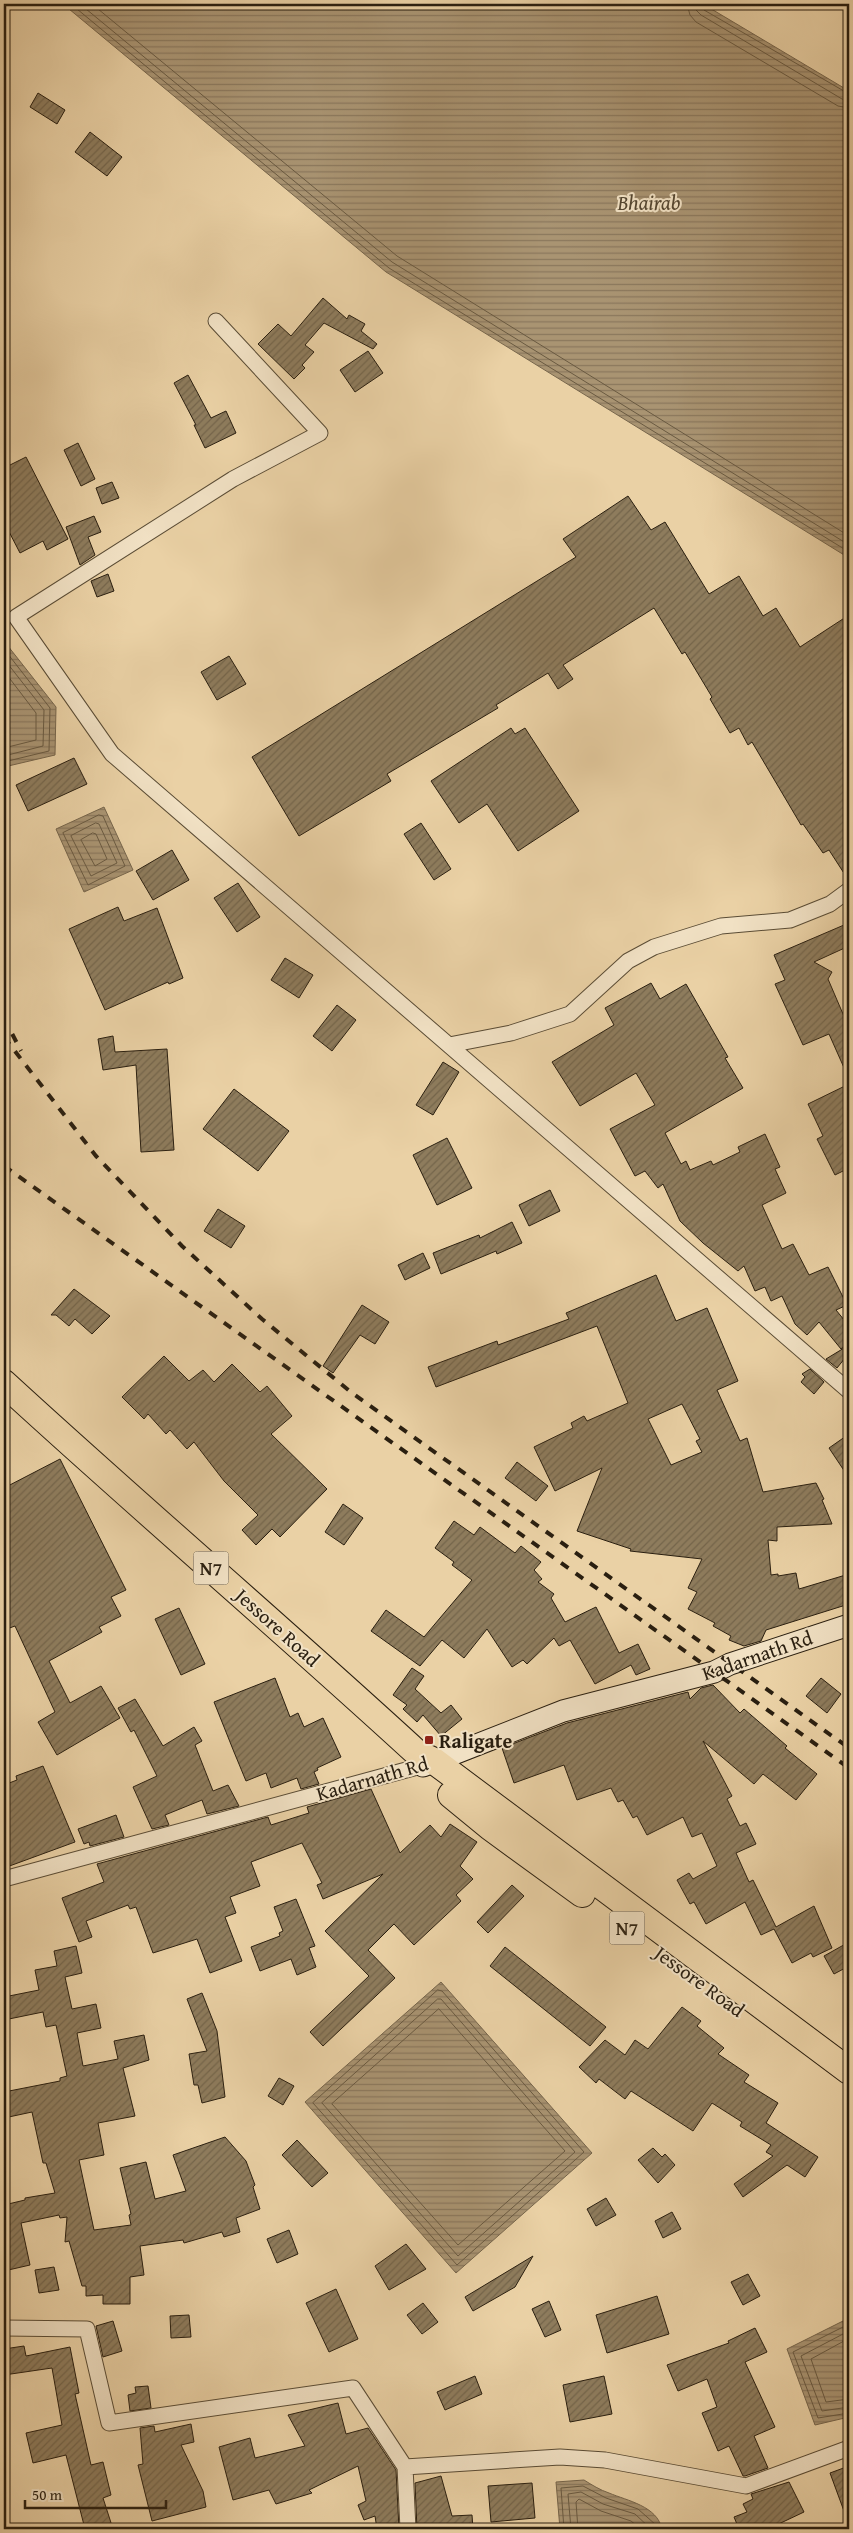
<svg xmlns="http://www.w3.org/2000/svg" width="853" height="2533" viewBox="0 0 853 2533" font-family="'Gentium Book Plus',serif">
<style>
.water{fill:url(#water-rules);stroke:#76654b}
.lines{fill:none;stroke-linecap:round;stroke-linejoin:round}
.shore{stroke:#6a5a41;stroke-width:1}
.building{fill:url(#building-hatch);stroke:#2a1f10;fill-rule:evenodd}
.minor-casing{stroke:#5a4c35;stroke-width:17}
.secondary-casing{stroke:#2a1f10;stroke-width:23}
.trunk-casing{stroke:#2a1f10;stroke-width:28}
.minor{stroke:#f1e1c4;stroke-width:15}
.secondary{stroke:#f1e1c4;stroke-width:21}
.trunk{stroke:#ead1a5;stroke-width:26}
.rail{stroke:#2a1f10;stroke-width:4;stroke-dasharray:9 9;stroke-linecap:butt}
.poi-dot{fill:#8f2418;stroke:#f1e1c4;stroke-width:2}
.labels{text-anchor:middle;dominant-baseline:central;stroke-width:4;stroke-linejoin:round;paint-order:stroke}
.shield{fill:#f1e1c4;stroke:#665946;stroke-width:1}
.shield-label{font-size:19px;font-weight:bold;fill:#2a1f10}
.street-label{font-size:20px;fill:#2a1f10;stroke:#f1e1c4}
.poi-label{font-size:20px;font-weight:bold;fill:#2a1f10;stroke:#f1e1c4;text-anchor:start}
.water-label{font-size:21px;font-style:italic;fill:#564832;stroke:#f1e1c4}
</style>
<defs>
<pattern id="water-rules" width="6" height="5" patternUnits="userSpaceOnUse" patternTransform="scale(1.25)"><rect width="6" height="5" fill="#a99472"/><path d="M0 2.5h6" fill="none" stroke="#8a785c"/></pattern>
<pattern id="building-hatch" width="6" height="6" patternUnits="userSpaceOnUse" patternTransform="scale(1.25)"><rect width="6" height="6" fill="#8e7c5d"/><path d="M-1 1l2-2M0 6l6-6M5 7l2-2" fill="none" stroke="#74654b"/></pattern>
</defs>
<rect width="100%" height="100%" fill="#ead1a5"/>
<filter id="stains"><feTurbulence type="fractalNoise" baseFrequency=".004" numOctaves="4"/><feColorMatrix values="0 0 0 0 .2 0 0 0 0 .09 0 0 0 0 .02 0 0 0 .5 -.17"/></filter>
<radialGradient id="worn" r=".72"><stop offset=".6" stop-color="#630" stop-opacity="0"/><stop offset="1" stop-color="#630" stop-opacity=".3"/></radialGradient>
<path class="water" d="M63,4H703L849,91V558L386,272Z
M4,641L56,707L55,755L4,767Z
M104,807L133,870L84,892L56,829Z
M441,1982L592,2153L456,2273L305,2102Z
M845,2320L849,2325V2417L815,2425L787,2349Z
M584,2480C592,2485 600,2490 609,2493C628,2501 657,2506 662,2529H560L556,2482Z"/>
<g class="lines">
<path class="shore" d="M71,4L389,268L849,552
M80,4L392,262L849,545
M92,4L397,256L849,536
M687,4L690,15L696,22L838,106L849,108
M695,4L696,10L701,15L842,99L849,101
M701,4L704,10L849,94
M4,649L50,708L49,751L4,762
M4,659L44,710L43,746L4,756
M4,671L36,713V740L4,748
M99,815L103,816L125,866L88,885L63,833Z
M96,823L99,824L117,863L91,876L71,836Z
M93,833L96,834L107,859L95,866L81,840Z
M438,1990L442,1991L584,2152L457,2265L313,2103Z
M438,1999H441L575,2152L458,2256L322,2103Z
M439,2009L565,2151L458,2245L332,2104Z
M849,2327H843L793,2352L818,2418L849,2413
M849,2334H843L801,2356L822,2411L849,2407
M849,2341H844L811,2359L826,2402L849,2399
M564,2529L561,2488L583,2486L606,2498L638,2509L656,2525L657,2529
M571,2529L568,2494L581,2492L603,2504L635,2514L651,2529
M578,2529L576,2502L579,2499L601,2511L631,2521L641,2529"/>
</g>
<path class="building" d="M38,93L65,110L57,124L30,107Z
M90,132L122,157L107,176L75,152Z
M323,298L347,319L349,315L365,324L361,331L377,344L373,349L324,323L305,345L314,352L302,365L305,368L294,379L258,344L278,324L291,336Z
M368,351L383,373L355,392L340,370Z
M188,375L211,418L226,411L236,433L205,448L194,425H196L174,383Z
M78,443L95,479L81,486L64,450Z
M26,457L68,539L47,550L43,541L20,553L4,522V468Z
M112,482L119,498L102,504L96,488Z
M628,496L651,530L665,522L709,594L739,576L763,616L776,608L800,647L849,615V881L829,850L823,853L803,824L801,825L752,742L748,745L739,728L730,733L710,699L712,697L685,652L682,654L654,608L563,665L573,679L558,689L548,673L496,705L498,708L387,774L391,781L299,836L252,757L576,557L563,539Z
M94,516L101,532L88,537L95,555L80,565L66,527Z
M108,574L114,591L97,597L91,581Z
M229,656L246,684L217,700L201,672Z
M511,728L515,734L525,728L579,811L518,851L487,804L459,823L431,781Z
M74,758L87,784L28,811L16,785Z
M421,823L451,869L434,880L404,834Z
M172,850L189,880L153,900L136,871Z
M238,883L260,917L237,932L214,898Z
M118,907L124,921L157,908L183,978L169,984L168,982L105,1010L69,929Z
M844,925L849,938V946L814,962L832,972L828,979L849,1028V1079L829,1034L803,1045L775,984L785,980L774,955Z
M285,958L313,975L299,998L271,980Z
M651,983L660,999L686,984L728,1057L725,1058L743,1088L665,1133L681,1164L686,1161L690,1170L711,1161L713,1165L740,1152L738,1147L765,1134L780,1167L775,1169L786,1193L762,1205L782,1249L793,1244L809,1275L828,1267L847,1305L836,1310L849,1326V1343L841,1349L819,1322L807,1335L795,1324L782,1296L771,1301L765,1287L755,1291L744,1266L738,1271L703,1243L680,1221L663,1184L658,1188L645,1171L635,1176L610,1129L655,1105L636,1073L580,1106L552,1062L614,1025L605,1008Z
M337,1005L356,1020L332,1051L313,1036Z
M113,1036L115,1052L167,1049L174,1150L141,1152L136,1065L103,1070L98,1039Z
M443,1062L459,1072L433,1115L416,1105Z
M849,1084V1168L835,1175L817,1139L823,1136L808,1104Z
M234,1089L289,1131L258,1171L203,1129Z
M447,1138L472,1188L437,1205L413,1155Z
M550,1190L560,1211L529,1226L519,1205Z
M218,1209L245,1226L231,1248L204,1231Z
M512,1222L522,1243L497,1254L496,1251L441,1274L433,1253L479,1235L480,1238Z
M423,1253L430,1268L405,1280L398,1265Z
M656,1275L676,1321L707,1308L738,1381L717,1390L740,1441L747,1438L763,1492L816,1483L824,1499L822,1500L832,1524L777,1527V1541L768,1540L771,1575L778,1574V1576L796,1573L799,1589L849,1574V1604L766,1630L761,1641L744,1646L729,1640L731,1636L713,1626L715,1623L688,1609L697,1592L688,1588L702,1559L630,1551L631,1549L577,1531L602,1468L555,1491L534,1447L573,1428L571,1423L584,1416L587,1421L628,1403L597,1326L436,1387L428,1367L497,1341L498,1345L569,1319L566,1313ZM682,1404L700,1439L696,1441L702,1452L671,1465L648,1419Z
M74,1289L110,1316L92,1334L75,1319L69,1326L56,1315H51Z
M362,1305L389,1322L375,1344L360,1335L333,1373L323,1366Z
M849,1345V1353L837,1368L826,1359Z
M164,1356L189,1381L203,1370L214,1382L232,1364L260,1392L267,1386L292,1416L271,1434L327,1489L280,1537L272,1529L256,1545L242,1530L258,1515L224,1481L194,1442L187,1449L170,1430L166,1434L148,1414L144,1419L122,1397Z
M810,1369L824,1382L814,1394L801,1382L805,1377L802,1374Z
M849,1434V1478L829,1448Z
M60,1459L126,1590L111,1597L121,1616L99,1627L102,1632L49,1661L70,1703L101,1686L120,1718L57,1755L38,1722L55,1712L15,1626L4,1630V1488Z
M517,1462L548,1486L536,1501L505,1478Z
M343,1504L363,1518L344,1545L325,1532Z
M454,1521L474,1535L480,1527L515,1553L521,1546L541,1562L534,1570L542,1579L538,1582L554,1594L551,1598L565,1622L596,1607L619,1653L638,1644L650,1669L636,1675L631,1665L595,1684L570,1640L559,1646L554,1638L527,1664L523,1660L512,1667L487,1629L464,1658L442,1640L420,1666L371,1631L386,1610L424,1637L472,1580L452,1565L454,1562L435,1548Z
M179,1608L205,1664L181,1675L155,1619Z
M412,1668L424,1676L415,1689L441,1713L451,1705L462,1719L441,1736L423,1715L417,1722L403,1709L407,1705L393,1695Z
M275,1678L290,1717L298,1713L304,1727L323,1718L341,1757L317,1768L318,1770L314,1772L319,1784L301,1789L297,1778L271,1788L266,1773L246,1781L234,1752L214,1702Z
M821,1678L841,1694L827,1713L806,1696Z
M713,1685L740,1713L744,1709L787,1746L785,1748L817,1774L796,1800L763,1774L754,1784L703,1741L732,1796L727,1799L740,1826L746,1823L756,1844L736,1853L749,1882L753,1880L776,1927L814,1906L832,1948L813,1957L811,1953L792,1963L774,1929L761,1935L745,1902L706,1924L694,1902L690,1904L677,1880L689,1873L693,1879L717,1866L702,1833L692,1837L683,1817L647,1835L637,1816L633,1818L623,1800L618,1802L611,1788L577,1800L564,1765L514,1783L502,1748L567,1723L688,1692L690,1699L701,1688Z
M135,1699L163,1746L194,1727L202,1741L195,1745L213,1791L228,1785L239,1806L207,1814L202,1800L165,1815L169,1825L152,1829L133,1787L157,1776L134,1730L131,1732L118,1708Z
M43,1766L75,1842L4,1868V1785L17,1780L16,1776Z
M371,1789L400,1853L430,1825L441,1837L450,1824L477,1842L460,1866L473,1879L456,1895L461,1901L414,1945L394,1924L368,1950L395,1978L323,2046L310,2032L369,1976L325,1931L383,1874L323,1899L317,1885L322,1883L302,1843L251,1862L260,1886L230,1897L236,1913L225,1917L242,1961L210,1973L197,1939L153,1953L136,1907L130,1909L128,1905L86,1921L92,1937L79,1942L62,1898L104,1882L97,1864L268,1817L271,1825L309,1813L307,1807Z
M116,1815L124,1837L90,1846L89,1842L84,1844L78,1829Z
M512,1885L524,1896L488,1933L477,1922Z
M296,1899L315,1946L309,1948L316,1967L297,1975L291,1959L260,1971L251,1947L280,1936L279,1933L283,1931L274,1907Z
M849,1942V1966L834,1974L824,1956Z
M76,1946L82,1973L65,1977L72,2009L96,2004L101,2028L77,2033L83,2066L118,2059L114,2041L144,2035L149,2060L123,2068L135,2116L98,2123L104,2155L79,2160L94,2230L131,2225L129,2215L131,2214L120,2168L146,2162L155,2199L186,2191L173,2155L225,2137L246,2161L255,2185L253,2187L260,2209L236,2218L240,2232L224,2237L222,2232L184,2243L183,2240L140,2246L144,2275L130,2277V2304H103V2295L86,2296V2286H82L69,2241L65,2242L67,2217L60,2218L59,2215L21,2223L30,2265L4,2271V2240L8,2239L4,2205L25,2200V2198L55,2193L46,2163H43L32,2112L4,2118V2092L60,2081V2078L67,2076L56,2025L46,2027L43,2012L4,2020V1997L39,1990L35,1970L57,1966L54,1951Z
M505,1947L606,2027L590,2046L490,1966Z
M202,1993L217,2031L225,2097L202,2103L198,2085H194L189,2054L207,2051L187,1999Z
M682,2007L701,2021L697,2026L724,2048L718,2054L749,2075L744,2082L778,2103L766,2123L818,2157L805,2177L787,2165L743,2197L734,2184L773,2156L766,2152L771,2145L740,2126L742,2122L712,2103L693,2131L631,2091L625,2099L599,2079L596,2083L579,2067L605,2040L625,2055L635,2040L648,2049Z
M279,2078L294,2086L283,2105L268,2096Z
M297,2140L328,2173L312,2187L282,2155Z
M653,2148L662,2157L665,2154L675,2165L658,2183L638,2160Z
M606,2198L616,2215L596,2226L587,2209Z
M672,2212L681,2229L663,2238L655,2221Z
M289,2230L298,2254L277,2263L267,2239Z
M406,2244L426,2269L389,2290L375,2266Z
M533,2256L515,2287L473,2311L465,2297Z
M54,2267L59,2290L39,2293L35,2270Z
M748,2274L760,2296L743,2305L731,2282Z
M336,2289L358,2339L329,2352L306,2303Z
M657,2296L669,2334L607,2353L596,2315Z
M549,2301L561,2330L545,2337L532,2309Z
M423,2303L438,2322L422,2334L407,2315Z
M189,2315L191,2337L171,2338L170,2316Z
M113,2321L122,2351L103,2357L96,2326Z
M755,2328L767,2352L745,2362L775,2427L754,2436L768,2468L745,2476H743L729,2446L718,2451L702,2413L717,2407L707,2379L678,2391L667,2365L729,2343L728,2341Z
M24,2346L26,2356L70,2347L79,2393L75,2394L91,2465L103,2462L111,2495L103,2498L113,2529H85L66,2455L33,2463L26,2433L62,2425L52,2368L4,2375V2349Z
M475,2376L482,2394L445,2410L437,2392Z
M604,2376L612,2414L570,2422L563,2385Z
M148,2386L151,2408L130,2411L128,2395L136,2393L135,2387Z
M338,2403L346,2434L368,2428L396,2470L399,2529H377L375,2516L364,2520L358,2505L366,2501L358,2466L309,2490L312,2493L276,2504L269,2490L233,2500L219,2447L250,2438L255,2458L305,2446L288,2415Z
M191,2424L194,2442L181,2445L203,2491L206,2507L152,2521L138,2465L143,2464L140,2428L154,2426L155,2432Z
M849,2466V2522H848L830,2473Z
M441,2476L452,2516L472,2515L473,2529H417L415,2483Z
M789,2482L804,2512L768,2529H739L734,2517L747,2512L743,2504L753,2499L751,2494Z
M532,2483L535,2518L491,2522L488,2486Z"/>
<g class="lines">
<defs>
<path id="minor" d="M216,321L320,433L233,479L16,617L112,754L849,1391
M449,1045L511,1033L570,1014L628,961L654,947L721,926L790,920L830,904L849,890
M4,1879L421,1766
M4,2328L87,2329L109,2423L353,2388L405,2467L560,2457L605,2460L746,2486L849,2448
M405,2467L408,2529"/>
<path id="secondary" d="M423,1766L563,1711L714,1672L730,1664L849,1625"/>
<path id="trunk" d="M4,1383C140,1508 281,1628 417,1753L434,1761L849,2071
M451,1795L490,1827L582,1894"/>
</defs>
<use href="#minor" class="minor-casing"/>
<use href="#secondary" class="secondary-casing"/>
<use href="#trunk" class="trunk-casing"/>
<use href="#minor" class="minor"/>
<use href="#secondary" class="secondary"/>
<use href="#trunk" class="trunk"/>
<path class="rail" d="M4,1018L21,1051
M4,1037L96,1156L182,1246L262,1319L352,1393L849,1748
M4,1166L849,1768"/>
</g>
<rect class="poi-dot" x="424" y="1735" width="10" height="10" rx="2.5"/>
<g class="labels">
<g class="shield">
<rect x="193.5" y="1551.5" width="35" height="33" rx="4"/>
<rect x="609.5" y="1911.5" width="35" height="33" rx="4"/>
</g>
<g class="shield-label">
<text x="211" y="1568">N7</text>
<text x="627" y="1928">N7</text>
</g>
<g class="street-label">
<text transform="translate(278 1627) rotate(42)">Jessore Road</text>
<text transform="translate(757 1655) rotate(-19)">Kadarnath Rd</text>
<text transform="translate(372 1778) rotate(-16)">Kadarnath Rd</text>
<text transform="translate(700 1981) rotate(36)">Jessore Road</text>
</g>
<g class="poi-label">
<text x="439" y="1740">Raligate</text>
</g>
<g class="water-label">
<text x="649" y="202">Bhairab</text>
</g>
</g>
<rect width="853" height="2533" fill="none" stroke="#ead1a5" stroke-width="20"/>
<rect x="5" y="5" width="843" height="2523" fill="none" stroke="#2a1f10" stroke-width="2.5"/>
<rect x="10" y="10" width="833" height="2513" fill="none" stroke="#2a1f10"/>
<path d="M25 2500v8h141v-8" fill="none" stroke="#2a1f10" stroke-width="2.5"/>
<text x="32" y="2500" font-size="15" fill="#2a1f10" stroke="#f1e1c4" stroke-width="4" paint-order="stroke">50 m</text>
<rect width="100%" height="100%" filter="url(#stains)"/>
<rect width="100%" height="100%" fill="url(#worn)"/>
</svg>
